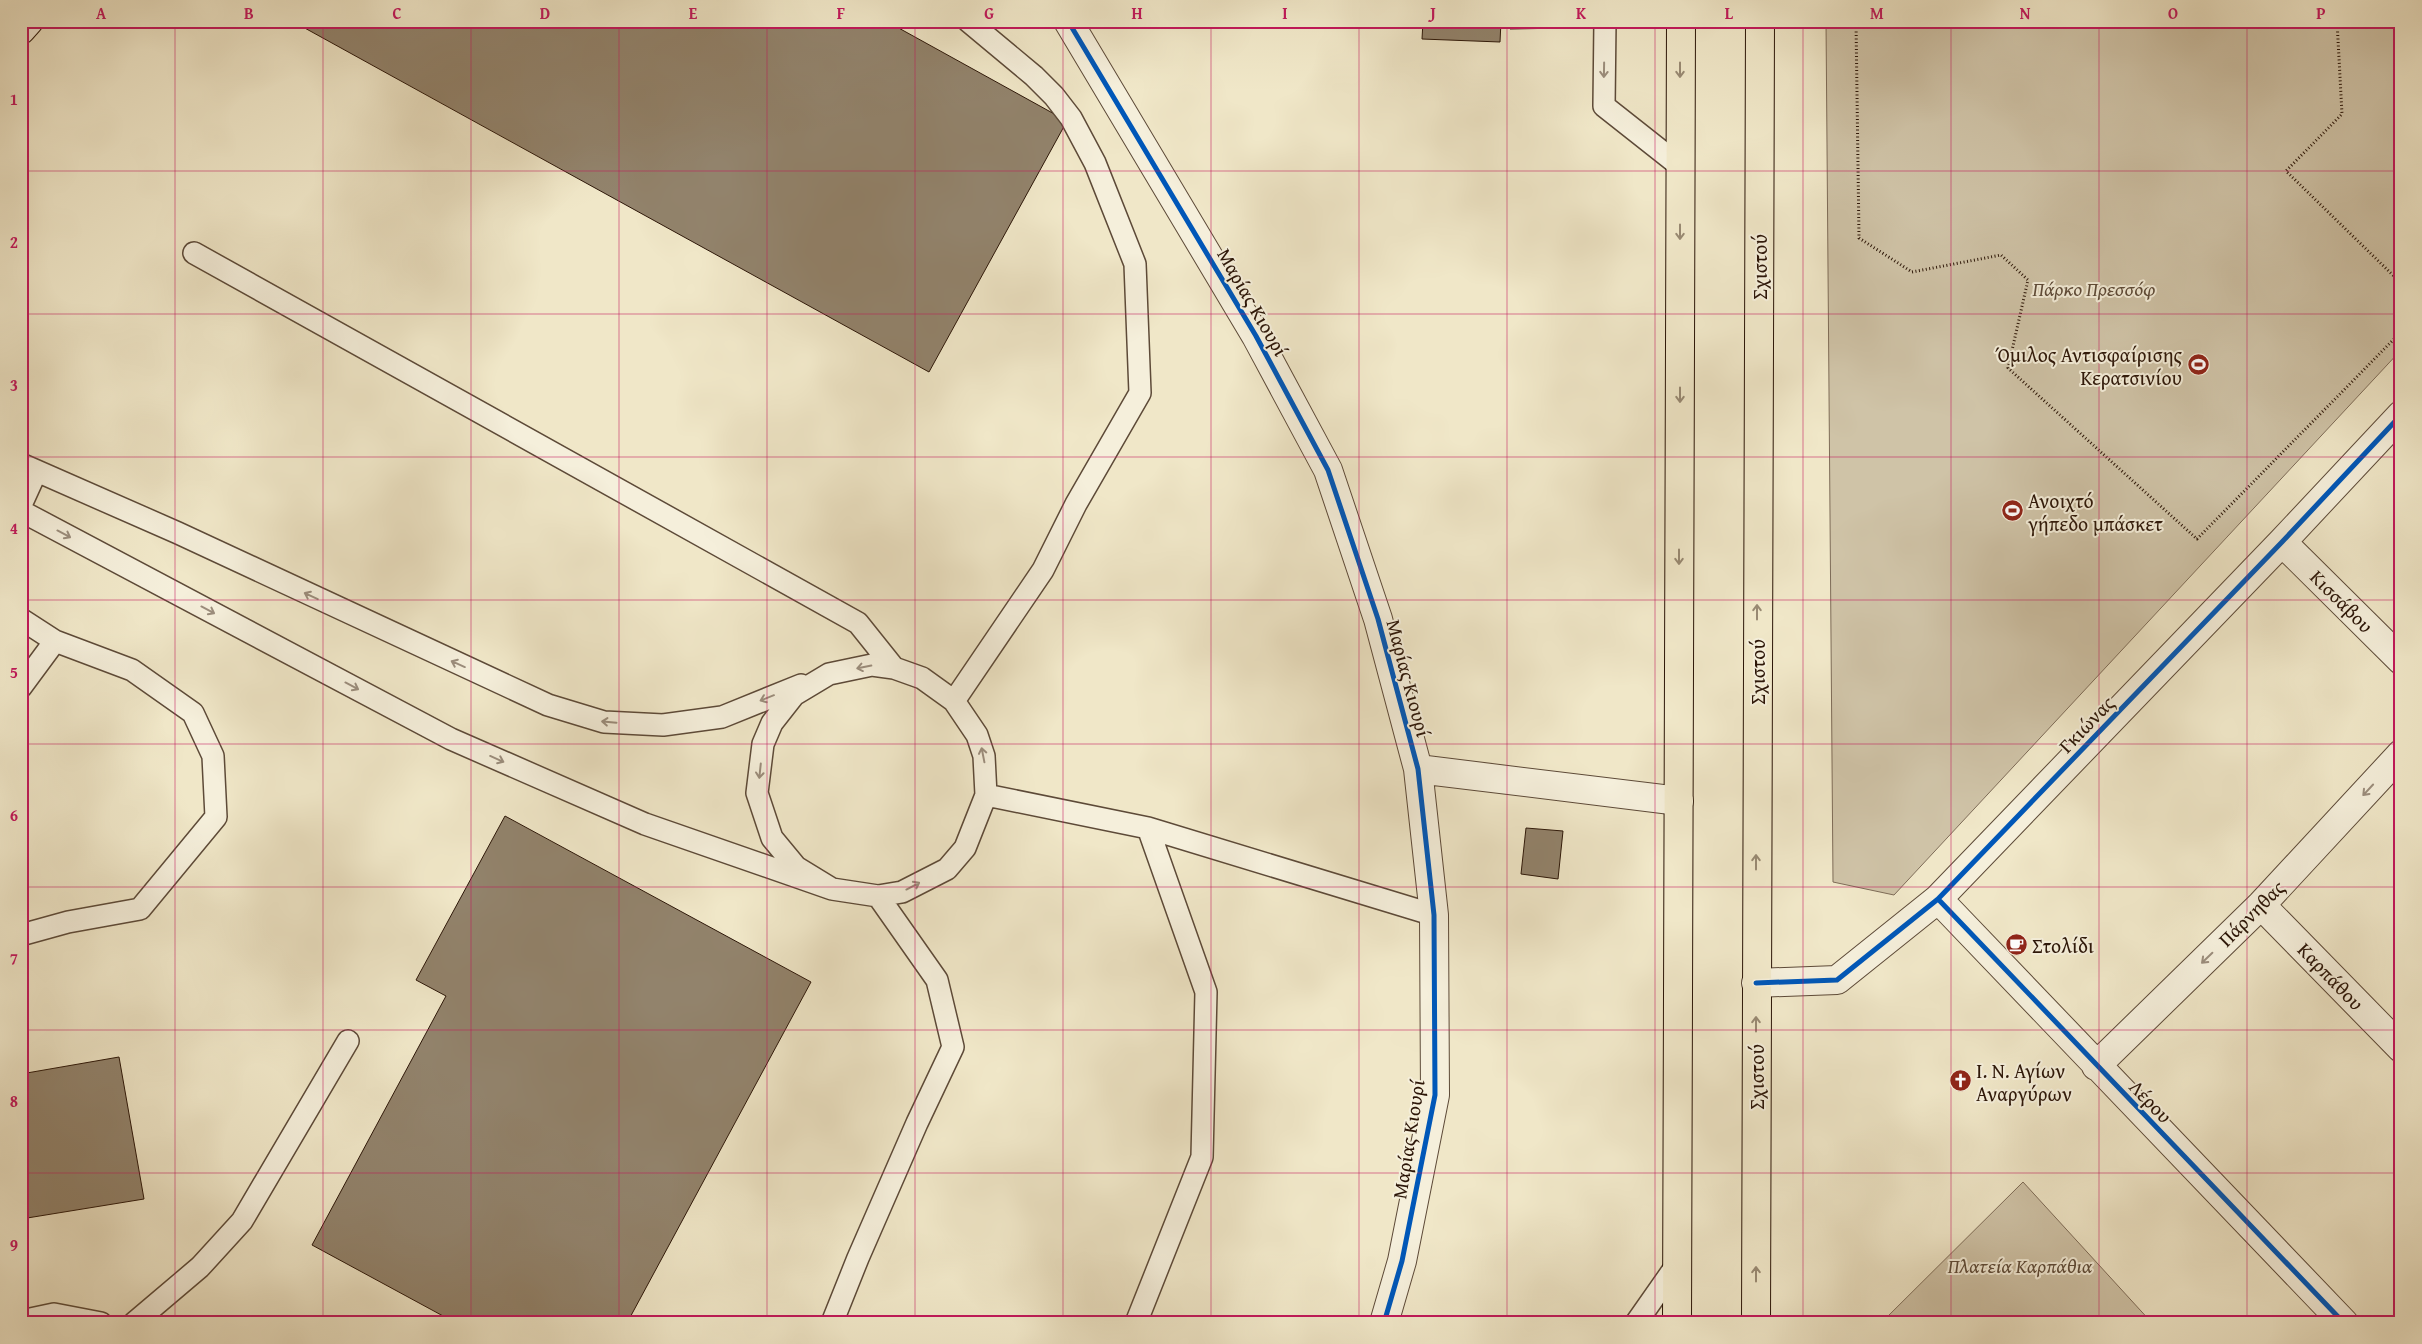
<svg xmlns="http://www.w3.org/2000/svg" width="2422" height="1344" viewBox="0 0 2422 1344" font-family="'Gentium Book Plus',serif">
<style>
.green{fill:#cfc3a7;stroke:#7e6c58}
.building{fill:#92836c;stroke:#2c1608}
.lines{fill:none;stroke-linecap:round;stroke-linejoin:round}
.lane-casing{stroke:#5d4a38;stroke-width:24}
.street-casing{stroke:#5d4a38;stroke-width:30}
.secondary-casing{stroke:#2c1608;stroke-width:30}
.primary-casing{stroke:#2c1608;stroke-width:30}
.path{stroke:#2c1608;stroke-width:3;stroke-dasharray:1 2.5;stroke-linecap:butt}
.lane{stroke:#f5efdb;stroke-width:21}
.street{stroke:#f5efdb;stroke-width:28}
.secondary{stroke:#f5efdb;stroke-width:28}
.primary{stroke:#f0e7c8;stroke-width:28}
.cycleway-casing{stroke:#f5efdb;stroke-width:8}
.cycleway{stroke:#0057b8;stroke-width:5}
.oneway{stroke:#9b8d7c}
.oneway2{stroke:#988972}
.grid{fill:none;stroke:#c2185b;stroke-width:1;stroke-opacity:0.55}
.labels{text-anchor:middle;dominant-baseline:central;stroke-width:4;stroke-linejoin:round;paint-order:stroke}
.street-label{font-size:20px;fill:#2c1608;stroke:#f5efdb}
.park-label{font-size:20px;font-style:italic;fill:#5d4a38;stroke:#f5efdb}
.poi-label{font-size:20px;fill:#2c1608;stroke:#f5efdb;text-anchor:start}
.neatline{fill:none;stroke:#c2185b;stroke-width:2}
.grid-label{font-size:16px;text-anchor:middle;font-weight:bold;fill:#c2185b}
</style>
<rect width="100%" height="100%" fill="#f0e7c8"/>
<filter id="stains"><feTurbulence type="fractalNoise" baseFrequency=".004" numOctaves="4"/><feColorMatrix values="0 0 0 0 .2 0 0 0 0 .09 0 0 0 0 .02 0 0 0 .5 -.17"/></filter>
<radialGradient id="worn" r=".72"><stop offset=".6" stop-color="#630" stop-opacity="0"/><stop offset="1" stop-color="#630" stop-opacity=".3"/></radialGradient>
<path class="green" d="M1826,21H2401V350L1894,895L1833,882Z
M2023,1182L2152,1323H1881Z"/>
<path class="building" d="M292,21H886L1067,121L929,372Z
M1423,21H1501L1500,42L1422,39Z
M1510,21H1621V27L1510,29Z
M505,816L811,982L627,1323H456L312,1245L446,996L416,980Z
M1526,828L1563,831L1558,879L1521,874Z
M119,1057L144,1199L21,1219V1074Z"/>
<g class="lines">
<defs>
<path id="lane" d="M1605,21L1604,106L1680,166
M194,253L858,623L894,668
M21,464L178,533L548,705L604,722L663,725L722,717L801,685
M21,505L36,472
M21,511L451,739L645,824L832,889L878,896L902,892L947,869L965,848L986,795L984,756L977,735L954,701L922,678L894,668L872,665L829,674L794,695L772,723L763,744L757,793L772,838L796,867L832,889
M21,619L55,641L132,670L193,713L213,756L216,817L140,909L68,922L21,935
M21,687L55,641
M954,701L1043,570L1076,504L1140,393L1135,264L1095,163L1071,118L1054,96L1034,76L968,21
M986,795L1148,828L1434,915
M21,1321L54,1314L101,1323
M134,1323L200,1267L242,1221L348,1041
M832,1323L858,1258L917,1123L953,1047L937,980L878,896
M1136,1323L1202,1157L1206,992L1148,828
M1636,1323L1678,1263"/>
<path id="street" d="M1068,21L1256,336L1328,470L1378,619L1418,769L1434,915L1435,1095L1402,1261L1384,1323
M2282,542L2401,660
M1418,769L1679,801
M1938,899L2344,1323
M2261,905L2401,1048
M1756,983L1837,980L1938,899L2282,542L2401,415
M2096,1066L2261,905L2401,754"/>
<path id="secondary" d="M21,30L29,21"/>
<path id="primary" d="M1677,1323L1681,21
M1756,1323L1760,21"/>
</defs>
<use href="#lane" class="lane-casing"/>
<use href="#street" class="street-casing"/>
<use href="#secondary" class="secondary-casing"/>
<use href="#primary" class="primary-casing"/>
<path class="path" d="M1856,21L1859,238L1912,272L2001,255L2028,280L2008,368L2197,539L2401,332
M2337,21L2342,114L2286,171L2401,283"/>
<use href="#lane" class="lane"/>
<use href="#street" class="street"/>
<use href="#secondary" class="secondary"/>
<use href="#primary" class="primary"/>
<defs>
<path id="cycleway" d="M1068,21L1256,336L1328,470L1378,619L1418,769L1434,915L1435,1095L1402,1261L1384,1323
M1938,899L2344,1323
M1756,983L1837,980L1938,899L2282,542L2401,415"/>
</defs>
<use href="#cycleway" class="cycleway-casing"/>
<use href="#cycleway" class="cycleway"/>
</g>
<defs><path id="oneway-shaft" d="M-6 0H5M1.5-3L5.5 0L1.5 3" fill="none" stroke-width="1.6" stroke-linecap="round" stroke-linejoin="round" transform="scale(1.25)"/></defs>
<g class="oneway">
<use href="#oneway-shaft" transform="translate(1604 70) rotate(91)"/>
<use href="#oneway-shaft" transform="translate(64 534) rotate(28)"/>
<use href="#oneway-shaft" transform="translate(311 596) rotate(-155)"/>
<use href="#oneway-shaft" transform="translate(208 610) rotate(28)"/>
<use href="#oneway-shaft" transform="translate(458 664) rotate(-156)"/>
<use href="#oneway-shaft" transform="translate(864 667) rotate(169)"/>
<use href="#oneway-shaft" transform="translate(352 686) rotate(28)"/>
<use href="#oneway-shaft" transform="translate(767 698) rotate(158)"/>
<use href="#oneway-shaft" transform="translate(609 722) rotate(-175)"/>
<use href="#oneway-shaft" transform="translate(983 755) rotate(-101)"/>
<use href="#oneway-shaft" transform="translate(497 759) rotate(24)"/>
<use href="#oneway-shaft" transform="translate(760 771) rotate(96)"/>
<use href="#oneway-shaft" transform="translate(2368 790) rotate(133)"/>
<use href="#oneway-shaft" transform="translate(913 886) rotate(-28)"/>
<use href="#oneway-shaft" transform="translate(2207 958) rotate(136)"/>
</g>
<g class="oneway2">
<use href="#oneway-shaft" transform="translate(1680 70) rotate(90)"/>
<use href="#oneway-shaft" transform="translate(1680 232) rotate(90)"/>
<use href="#oneway-shaft" transform="translate(1680 395) rotate(90)"/>
<use href="#oneway-shaft" transform="translate(1679 557) rotate(90)"/>
<use href="#oneway-shaft" transform="translate(1757 612) rotate(-90)"/>
<use href="#oneway-shaft" transform="translate(1756 862) rotate(-90)"/>
<use href="#oneway-shaft" transform="translate(1756 1024) rotate(-90)"/>
<use href="#oneway-shaft" transform="translate(1756 1274) rotate(-90)"/>
</g>
<path class="grid" d="M175,21V1323M323,21V1323M471,21V1323M619,21V1323M767,21V1323M915,21V1323M1063,21V1323M1211,21V1323M1359,21V1323M1507,21V1323M1655,21V1323M1803,21V1323M1951,21V1323M2099,21V1323M2247,21V1323M21,171H2401M21,314H2401M21,457H2401M21,600H2401M21,744H2401M21,887H2401M21,1030H2401M21,1173H2401"/>
<defs>
<symbol id="stadium-disc" viewBox="-11 -11 22 22"><circle r="9.5" fill="#8f2418" stroke="#f5efdb"/><path d="M0-5a6.5 5 0 1 0 0 10a6.5 5 0 1 0 0-10ZM-3.5-1.8h7v3.6h-7Z" fill="#fff"/></symbol>
<symbol id="cafe-disc" viewBox="-11 -11 22 22"><circle r="9.5" fill="#8f2418" stroke="#f5efdb"/><path d="M-5.5-4.5H6V0H3Q3 3.5 0 3.5H-2.5Q-5.5 3.5-5.5 0ZM3-3.2v2h1.7v-2ZM-6 4.5H4V6H-6Z" fill="#fff"/></symbol>
<symbol id="church-disc" viewBox="-11 -11 22 22"><circle r="9.5" fill="#8f2418" stroke="#f5efdb"/><path d="M-1.2-6h2.4v3.5h3.3v2.4h-3.3V6h-2.4V-.1h-3.3v-2.4h3.3Z" fill="#fff"/></symbol>
</defs>
<g fill-rule="evenodd">
<use href="#stadium-disc" x="2186" y="352" width="25" height="25"/>
<use href="#stadium-disc" x="2000" y="498" width="25" height="25"/>
<use href="#cafe-disc" x="2004" y="932" width="25" height="25"/>
<use href="#church-disc" x="1948" y="1068" width="25" height="25"/>
</g>
<g class="labels">
<g class="street-label">
<text transform="translate(1759 267) rotate(-90)">Σχιστού</text>
<text transform="translate(1253 302) rotate(60)">Μαρίας Κιουρί</text>
<text transform="translate(2342 601) rotate(45)">Κισσάβου</text>
<text transform="translate(1757 672) rotate(-90)">Σχιστού</text>
<text transform="translate(1409 678) rotate(75)">Μαρίας Κιουρί</text>
<text transform="translate(2086 724) rotate(-46)">Γκιώνας</text>
<text transform="translate(2251 913) rotate(-45)">Πάρνηθας</text>
<text transform="translate(2331 976) rotate(46)">Καρπάθου</text>
<text transform="translate(1756 1077) rotate(-90)">Σχιστού</text>
<text transform="translate(2151 1101) rotate(46)">Λέρου</text>
<text transform="translate(1408 1139) rotate(-81)">Μαρίας Κιουρί</text>
</g>
<g class="park-label">
<text x="2094" y="288">Πάρκο Πρεσσόφ</text>
<text x="2020" y="1265">Πλατεία Καρπάθια</text>
</g>
<g class="poi-label">
<text x="2182" y="354" text-anchor="end">Όμιλος Αντισφαίρισης<tspan x="2182" dy="23">Κερατσινίου</tspan></text>
<text x="2028" y="500">Ανοιχτό<tspan x="2028" dy="23">γήπεδο μπάσκετ</tspan></text>
<text x="2032" y="945">Στολίδι</text>
<text x="1976" y="1070">Ι. Ν. Αγίων<tspan x="1976" dy="23">Αναργύρων</tspan></text>
</g>
</g>
<rect width="2422" height="1344" fill="none" stroke="#f0e7c8" stroke-width="55"/>
<rect x="28" y="28" width="2366" height="1288" class="neatline"/>
<g class="grid-label">
<text x="101" y="19">A</text>
<text x="249" y="19">B</text>
<text x="397" y="19">C</text>
<text x="545" y="19">D</text>
<text x="693" y="19">E</text>
<text x="841" y="19">F</text>
<text x="989" y="19">G</text>
<text x="1137" y="19">H</text>
<text x="1285" y="19">I</text>
<text x="1433" y="19">J</text>
<text x="1581" y="19">K</text>
<text x="1729" y="19">L</text>
<text x="1877" y="19">M</text>
<text x="2025" y="19">N</text>
<text x="2173" y="19">O</text>
<text x="2321" y="19">P</text>
<text x="14" y="105">1</text>
<text x="14" y="248">2</text>
<text x="14" y="391">3</text>
<text x="14" y="534">4</text>
<text x="14" y="678">5</text>
<text x="14" y="821">6</text>
<text x="14" y="964">7</text>
<text x="14" y="1107">8</text>
<text x="14" y="1251">9</text>
</g>
<rect width="100%" height="100%" filter="url(#stains)"/>
<rect width="100%" height="100%" fill="url(#worn)"/>
</svg>
